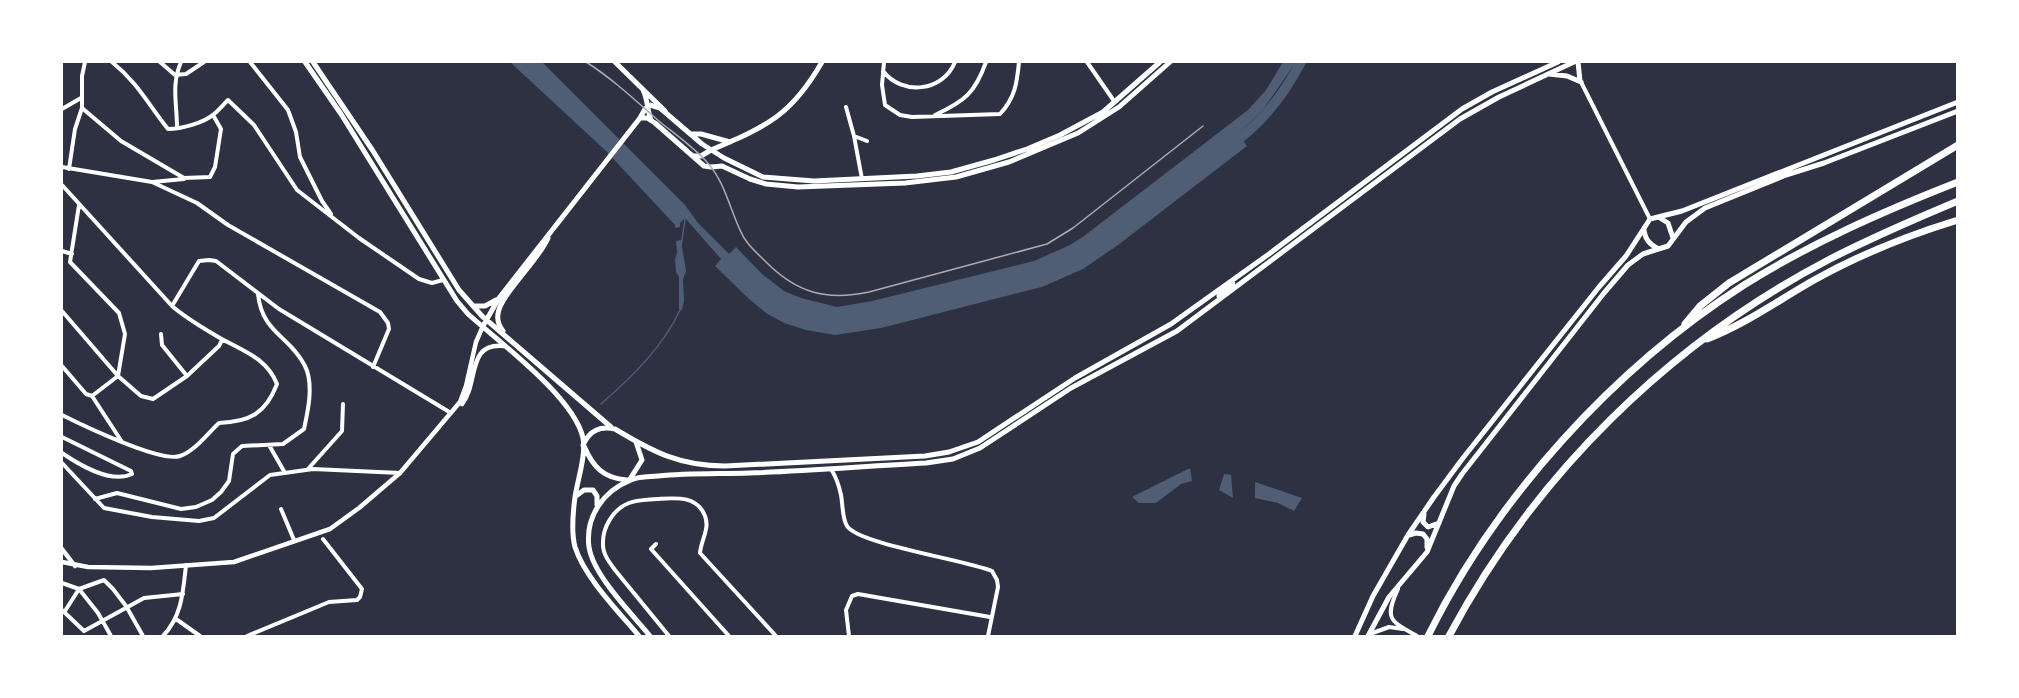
<svg xmlns="http://www.w3.org/2000/svg" width="2019" height="698" viewBox="0 0 2019 698" font-family="'PT Sans Narrow',sans-serif">
<style>
.water{fill:#4f5d75}
.lines{fill:none;stroke-linecap:round;stroke-linejoin:round}
.stream{stroke:#4f5d75;stroke-width:1.5}
.river{stroke:#4f5d75;stroke-width:10}
.minor{stroke:#fff;stroke-width:4}
.tertiary{stroke:#fff;stroke-width:4.5}
.secondary{stroke:#fff;stroke-width:5}
.primary{stroke:#fff;stroke-width:5}
.motorway{stroke:#fff;stroke-width:7}
.tram{stroke:#abadb3;stroke-width:1.5}
</style>
<rect width="100%" height="100%" fill="#2d3142"/>
<path class="water" d="M510,62H542L685,205L698,223L729,254L736,247L762,274L784,291L801,298L837,307L872,301L1034,261L1070,245L1084,236L1248,110L1266,90L1283,62H1296L1262,111L1238,134L1247,146L1118,245L1083,269L1042,287L881,328L835,335L806,330L784,323L766,313L749,299L715,266L721,259L685,218L680,223V227L675,228V225L606,151Z
M681,240L686,271L683,279L684,301L682,310L679,309V277L676,272L675,259L677,253L676,241Z
M1190,468L1192,481L1181,484L1156,503H1139L1132,497Z
M1224,474L1231,475L1233,498L1219,490Z
M1255,482L1302,498L1294,511L1278,503L1255,498Z"/>
<g class="lines">
<path class="stream" d="M681,247L685,219
M601,404C632,377 664,346 681,308"/>
<path class="river" d="M1230,145C1261,125 1284,94 1301,62"/>
<path class="minor" d="M112,62C139,84 147,103 168,129C181,129 204,123 214,114C219,110 223,105 228,100L254,125L297,190L359,238L419,279L432,283L443,280
M160,62L175,75L186,74L204,62
M250,62L288,110L296,132L300,157L322,201L331,214
M884,62L882,85L885,105L900,115L912,117L1000,114C1015,98 1017,83 1019,62
M1087,62L1114,101
M883,71C902,96 943,92 955,62
M1581,82L1650,219
M846,107L854,136L862,179
M82,108L121,141L184,178L210,177L215,167L221,129L213,115
M62,109L81,98
M935,115C965,101 975,93 986,62
M177,128C177,103 171,85 181,62
M854,136L867,141
M62,167L152,182L197,203L228,225L380,312L388,323L389,329L373,367
M69,169L75,129L82,108V76L85,62
M152,182L184,179
M62,185L172,306C187,319 203,328 220,338C243,351 267,358 277,384C266,413 250,422 219,423C208,433 195,451 180,456C161,463 82,425 62,415
M79,205L70,262L119,313L125,334L118,376L92,396
M62,251L72,254
M172,306L199,261L209,260L216,261L279,309L451,413
M62,311L118,376L141,396L153,399L187,376L219,346L222,340
M161,334L162,345L187,376
M62,366L86,394L92,396L122,442
M62,437L131,471L132,474C111,484 78,464 62,453
M269,445L285,473
M62,463L104,508L152,517L199,521L214,518L270,475L313,469L400,473
M308,469L342,431L343,404
M831,469C836,477 839,485 841,495C843,505 842,518 847,526C858,544 965,560 992,571L997,580L998,587L988,636
M95,499L117,493L181,509L196,507L212,500L221,492L229,481L233,454L242,446L283,444L304,429C308,411 314,384 305,366C289,335 262,333 258,294
M281,509L294,540
M656,544L651,549L729,636
M62,583L79,589L98,613L111,636
M1398,589C1384,619 1390,621 1417,636
M62,610L84,631L144,598L183,594
M65,611L79,589L104,580L113,589L126,606L143,636
M176,619L200,636
M1370,634L1389,627L1403,629
M163,636C182,616 183,592 186,565
M247,636L329,602L357,600L360,597L362,589L323,539
M669,636L615,570C609,562 603,554 603,545C602,528 613,509 629,503C637,500 647,500 657,499C675,498 697,495 705,516C710,529 701,540 700,553L776,636
M849,636L846,610L852,596L858,594L990,617"/>
<path class="tertiary" d="M462,404C479,383 466,342 504,346
M62,549L75,566
M62,562L88,567L151,568L234,562L330,529L359,508L400,473L460,402L466,386L476,342L483,326"/>
<path class="secondary" d="M615,62L665,111
M643,90C648,100 647,110 651,120
M692,134H701L730,142
M711,150C767,126 791,116 822,62
M1660,218L1668,223L1673,238
M1644,228C1644,238 1650,245 1659,249
M1424,514L1423,522L1428,527L1439,523
M1409,535L1416,533L1423,534L1427,539V547
M1355,636L1373,596L1408,535L1434,497L1463,458L1599,287L1626,256L1650,219L1682,211L1958,102
M1368,636L1389,597L1427,552L1454,486L1462,474L1604,293L1628,265L1643,254L1668,246L1686,222L1705,208L1786,175L1824,163L1958,111"/>
<path class="primary" d="M305,62L341,114L457,301L468,314C499,342 574,397 583,438C586,456 578,478 575,497C573,512 571,532 575,547C585,578 618,611 639,636
M313,62L373,151L459,290L482,316L611,427
M1578,62L1580,81
M1549,74L1567,76L1581,82
M640,118H647L655,123L704,166L711,167L722,166L750,179L766,184L798,187L905,183L956,177L1009,162L1078,133L1119,107L1170,62
M694,156H701L711,150
M1219,296L1232,286L1233,280
M474,306H485L496,300
M483,326L499,298L640,118L645,109L650,105L660,108L702,144L724,158L763,177L814,181L917,176L951,172L994,160L1027,149L1060,135L1103,112L1160,62
M503,331C499,326 497,320 498,314C500,295 539,260 548,238
M583,445C590,430 600,426 615,429C653,452 680,466 725,466L925,456L949,452L978,442L1075,378L1171,324L1269,254L1462,109L1492,92L1558,62
M584,446C593,467 603,478 627,480
M630,479L642,460L636,442
M576,496L584,490H593L597,496V505
M650,636C632,614 593,575 589,547C585,517 603,491 631,480C640,476 649,477 658,476C688,473 718,474 749,473C808,471 867,466 926,463L953,459L980,448L1071,388L1177,331L1460,119L1499,97L1574,62"/>
<path class="motorway" d="M1685,324L1700,306L1729,283L1958,145
M1707,339C1746,324 1780,299 1816,279C1861,254 1909,235 1958,220
M1428,636C1496,498 1614,368 1744,285C1811,243 1884,211 1958,182
M1449,636C1534,476 1669,343 1830,259C1871,238 1915,219 1958,201"/>
<path class="tram" d="M586,62C613,79 636,101 660,122C675,134 692,146 706,161C724,180 729,206 740,230C745,243 756,252 766,262C797,293 826,301 869,292L1047,244L1073,228L1203,126"/>
</g>
<rect width="2019" height="698" fill="none" stroke="#ffffff" stroke-width="126"/>
</svg>
